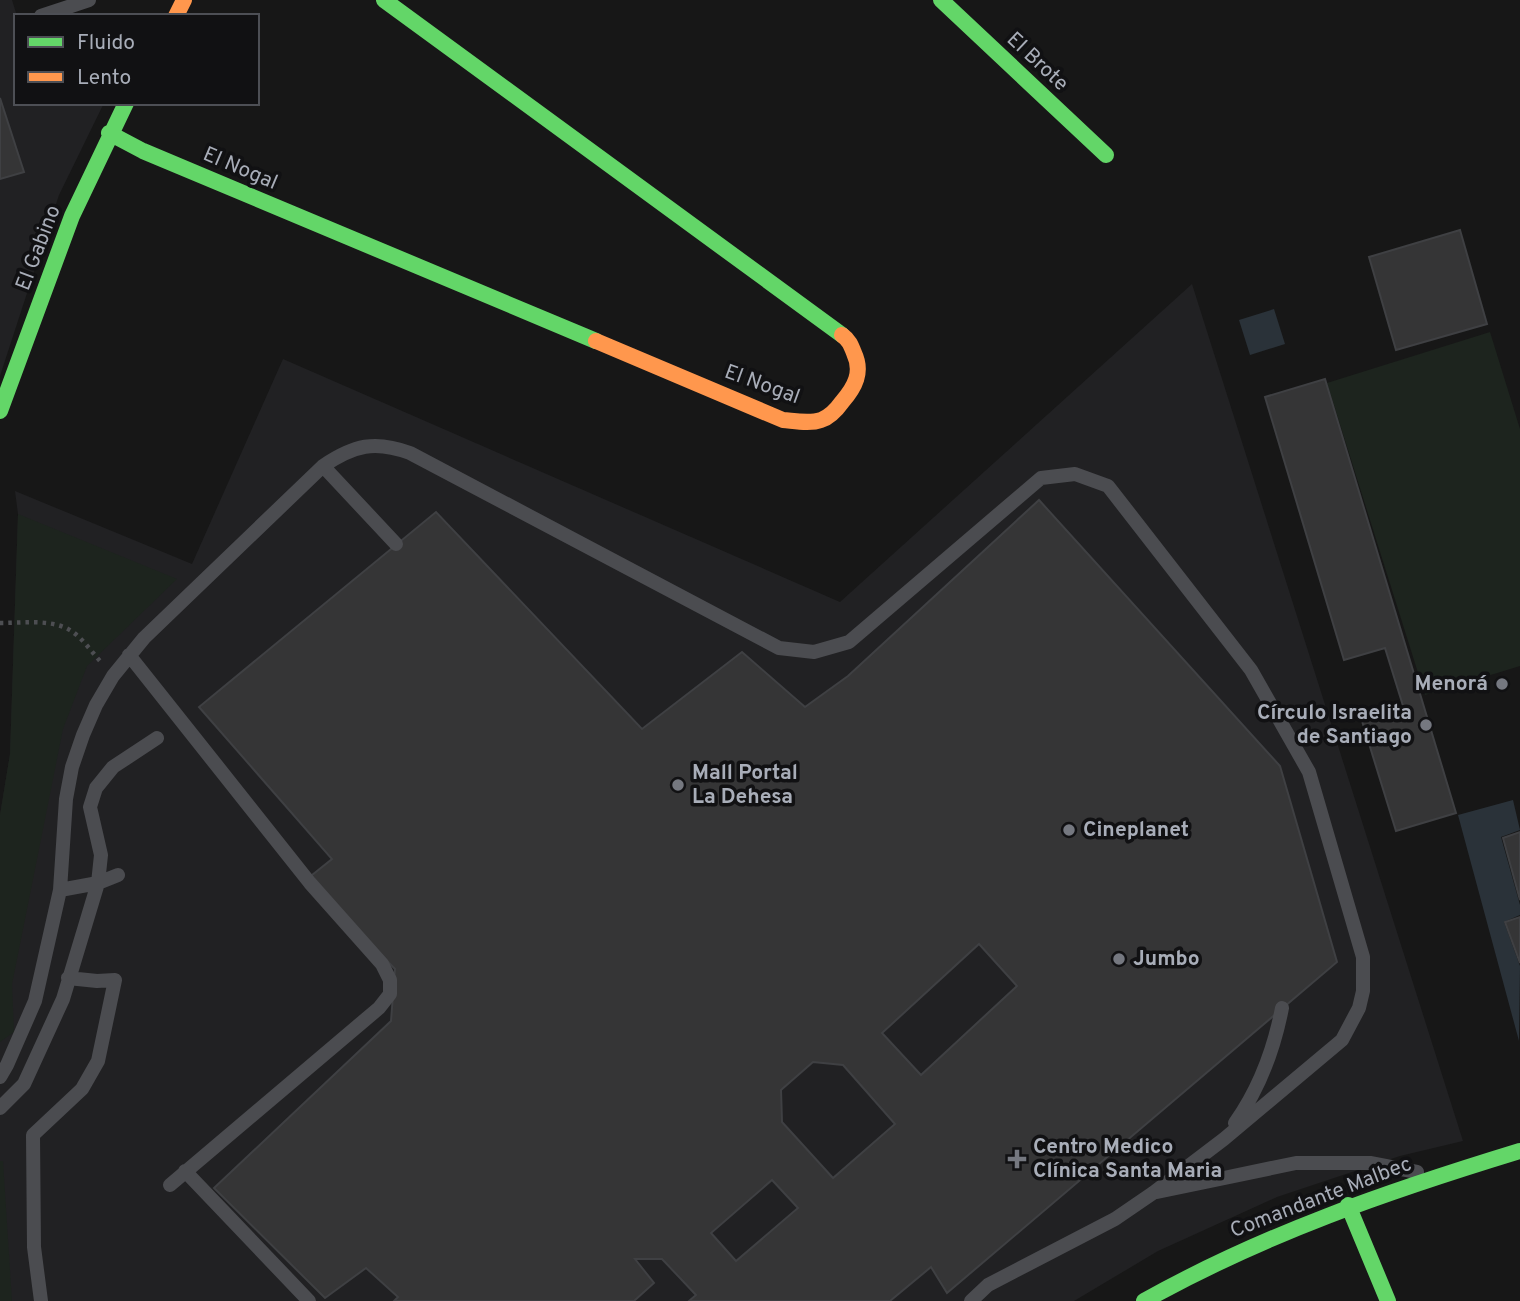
<svg xmlns="http://www.w3.org/2000/svg" width="1520" height="1301" viewBox="0 0 1520 1301" font-family="Overpass,sans-serif">
<style>
.built{fill:#212123}
.green{fill:#1d241e}
.water{fill:#2a3239}
.building{fill:#353536;stroke:#3f4043;stroke-width:2;fill-rule:evenodd}
.lines{fill:none;stroke-linecap:round;stroke-linejoin:round}
.path{stroke:#4d4e52;stroke-width:4.5;stroke-dasharray:3.5 5;stroke-linecap:butt}
.lane{stroke:#4b4c50;stroke-width:14}
.fast{stroke:#63d668;stroke-width:16}
.slow{stroke:#ff974d;stroke-width:16}
.poi-dot{fill:#757880;stroke:#111113;stroke-width:2.5}
.labels{text-anchor:middle;dominant-baseline:central;stroke-width:7;stroke-linejoin:round;paint-order:stroke}
.street-label{font-size:21px;fill:#a8adb8;stroke:#111113}
.poi-label{font-size:21px;font-weight:bold;fill:#a8adb8;stroke:#111113;text-anchor:start}
</style>
<rect width="100%" height="100%" fill="#171717"/>
<path class="built" d="M0,0H12L17,16L16,103H104L59,195L0,376Z
M1192,284L1463,1141L1400,1156L1277,1197L1158,1251L1074,1301H0V815L10,754L18,514L15,491L192,564L283,359L840,602Z"/>
<path class="green" d="M1490,332L1520,429V666L1425,695L1327,383Z
M18,514L177,579L87,666L63,729L12,984L14,1032L0,1042V815L10,754Z
M0,1161H3L12,1301H0Z"/>
<path class="water" d="M1274,309L1285,344L1250,355L1239,320Z
M1513,800L1520,830L1501,837L1520,905V915L1504,922L1520,966L1519,1041L1458,815Z"/>
<path class="building" d="M0,98L24,172L0,179Z
M1460,230L1487,324L1396,350L1369,257Z
M1325,379L1456,813L1396,831L1362,721L1404,709L1385,648L1344,660L1265,397Z
M1039,500L1280,766L1337,962L947,1293L931,1267L890,1301H689L696,1295L662,1259H635L654,1283L634,1301H394L398,1297L366,1268L325,1298L214,1188L391,1021L395,969L307,879L332,859L199,707L436,512L642,729L742,652L805,707L848,676ZM979,944L1017,986L921,1075L882,1033ZM813,1062L843,1065L895,1124L833,1178L782,1122L781,1090ZM772,1180L798,1208L736,1261L711,1233Z
M1520,832V900L1503,838Z
M1520,917V963L1505,922Z"/>
<g class="lines">
<path class="path" d="M0,623C21,623 49,619 68,629C81,636 90,650 100,661"/>
<path class="lane" d="M41,16L89,0
M323,466L396,544
M129,655L310,883L382,964L390,980V994L379,1008L170,1185
M60,890L98,883L118,875
M0,1077L7,1065L35,1001L60,890L66,799L72,767L83,735L96,705L113,676L144,638L323,466C354,445 375,440 410,453L779,648L814,652L849,642L1041,478L1075,474L1108,486L1251,670L1309,772L1363,957V991L1359,1008L1342,1040L1224,1139L1153,1193L1115,1219L988,1285L971,1301
M0,1108L24,1084L63,999L98,883L101,855L90,807L96,788L113,767L157,738
M1235,1123C1259,1089 1274,1049 1282,1008
M185,1171L309,1301
M1157,1192L1296,1163H1370L1417,1172
M41,1301L34,1247L33,1135L82,1089L98,1061L115,980L97,981L68,978"/>
<path class="fast" d="M384,0L842,335
M941,0L1106,155
M109,133L143,151L596,341
M0,411L72,216L126,103
M1348,1205L1388,1301
M1144,1301C1264,1234 1389,1191 1520,1151"/>
<path class="slow" d="M176,16L184,0
M596,341L783,420C795,421 810,424 821,420C830,417 837,409 842,402C855,387 863,372 854,353C851,345 849,340 842,335"/>
</g>
<g class="poi-dot">
<circle cx="1502" cy="684" r="7"/>
<circle cx="1426" cy="725" r="7"/>
<circle cx="678" cy="785" r="7"/>
<circle cx="1069" cy="830" r="7"/>
<circle cx="1119" cy="959" r="7"/>
<path d="M1013.5 1148.5h7v7h7v7h-7v7h-7v-7h-7v-7h7z"/>
</g>
<g class="labels">
<g class="street-label">
<text transform="translate(1037 62) rotate(43)">El Brote</text>
<text transform="translate(240 169) rotate(23)">El Nogal</text>
<text transform="translate(39 248) rotate(-69)">El Gabino</text>
<text transform="translate(762 385) rotate(20)">El Nogal</text>
<text transform="translate(1321 1198) rotate(-21)">Comandante Malbec</text>
</g>
<g class="poi-label">
<text x="1488" y="684" text-anchor="end">Menorá</text>
<text x="1412" y="713" text-anchor="end">Círculo Israelita<tspan x="1412" dy="24">de Santiago</tspan></text>
<text x="692" y="773">Mall Portal<tspan x="692" dy="24">La Dehesa</tspan></text>
<text x="1083" y="830">Cineplanet</text>
<text x="1133" y="959">Jumbo</text>
<text x="1033" y="1147">Centro Medico<tspan x="1033" dy="24">Clínica Santa Maria</tspan></text>
</g>
</g>
<rect x="14" y="14" width="245" height="91" fill="#111113" stroke="#4d4f55" stroke-width="2"/>
<rect x="28" y="37" width="35" height="10" fill="#63d668" stroke="#4d4f55" stroke-width="2"/>
<text x="77" y="49" font-size="21" fill="#a8adb8">Fluido</text>
<rect x="28" y="72" width="35" height="10" fill="#ff974d" stroke="#4d4f55" stroke-width="2"/>
<text x="77" y="84" font-size="21" fill="#a8adb8">Lento</text>
</svg>
